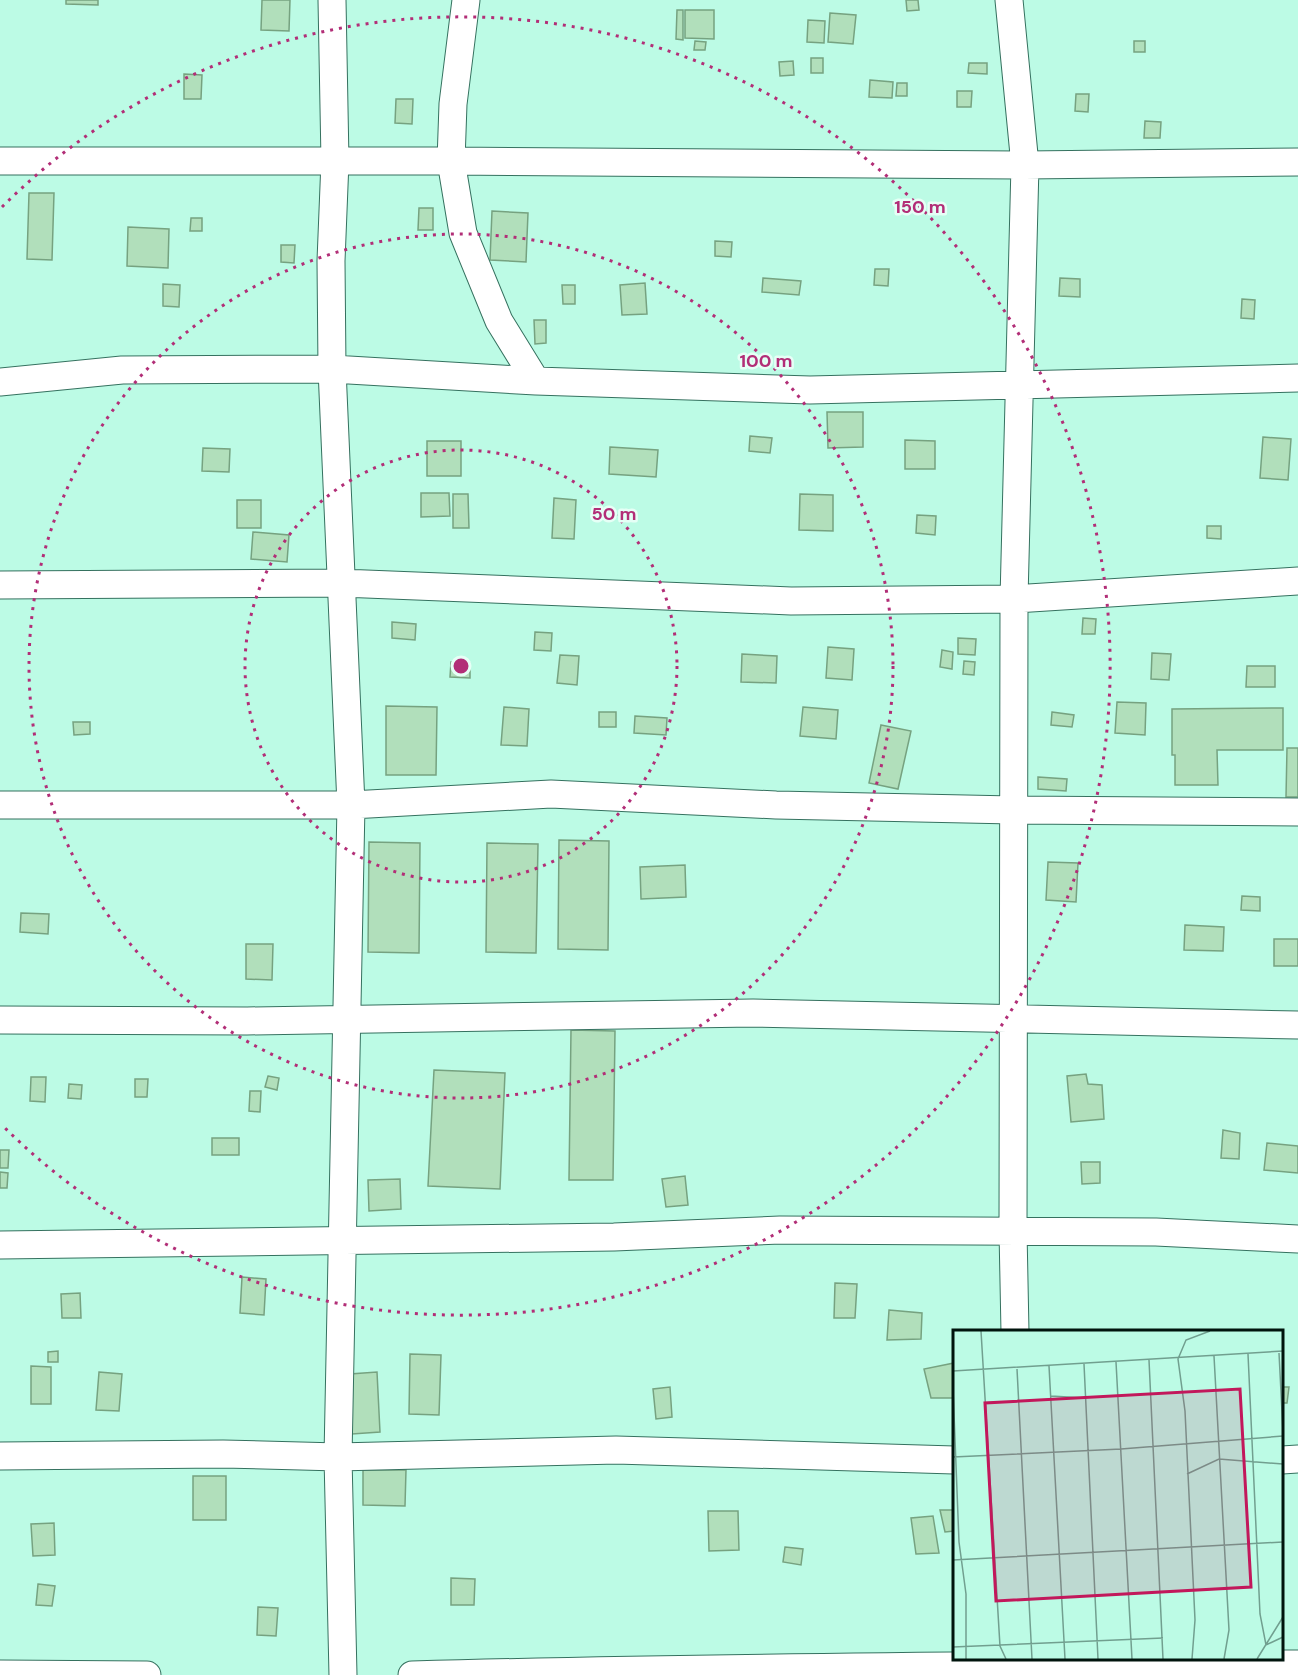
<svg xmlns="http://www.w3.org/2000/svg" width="1298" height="1675" font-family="'DM Sans',sans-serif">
  <rect width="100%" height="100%" fill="#bcfbe5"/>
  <!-- building -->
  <path fill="#b1dfbb" stroke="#76a280" stroke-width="1.5" d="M 66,0 L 98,0 L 98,5 L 66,4 Z
    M 262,0 L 290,0 L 289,31 L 261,30 Z
    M 906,0 L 918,0 L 919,10 L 907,11 Z
    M 677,10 L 683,10 L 683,40 L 676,39 Z
    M 685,10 L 714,10 L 714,39 L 685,38 Z
    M 830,13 L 856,15 L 853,44 L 828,42 Z
    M 808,20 L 825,21 L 824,43 L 807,42 Z
    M 695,41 L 706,42 L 705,50 L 694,50 Z
    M 1134,41 L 1145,41 L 1145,52 L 1134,52 Z
    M 811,58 L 823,58 L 823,73 L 811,73 Z
    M 793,61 L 794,75 L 780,76 L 779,62 Z
    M 969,63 L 987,63 L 987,74 L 968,73 Z
    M 184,74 L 202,75 L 201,99 L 184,99 Z
    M 870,80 L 893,82 L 892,98 L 869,97 Z
    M 897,83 L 907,83 L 907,96 L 896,96 Z
    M 957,91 L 972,91 L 971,107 L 957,107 Z
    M 1076,94 L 1089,94 L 1088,112 L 1075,111 Z
    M 396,99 L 413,99 L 412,124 L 395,123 Z
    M 1145,121 L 1161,122 L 1160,138 L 1144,138 Z
    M 29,193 L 54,193 L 52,260 L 27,259 Z
    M 419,208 L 433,208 L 433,230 L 418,230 Z
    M 492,211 L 528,213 L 526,262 L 490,260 Z
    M 191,218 L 202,218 L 202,231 L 190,231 Z
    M 128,227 L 169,229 L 168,268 L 127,266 Z
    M 715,241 L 732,242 L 731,257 L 715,256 Z
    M 281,245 L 295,245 L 294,263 L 281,262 Z
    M 875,269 L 889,269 L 888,286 L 874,285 Z
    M 763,278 L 801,281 L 799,295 L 762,292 Z
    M 1060,278 L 1080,279 L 1080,297 L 1059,296 Z
    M 645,283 L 647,314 L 622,315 L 620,285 Z
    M 163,284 L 180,285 L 179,307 L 163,306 Z
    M 562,285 L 575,285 L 575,304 L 563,304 Z
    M 1242,299 L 1255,300 L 1254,319 L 1241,318 Z
    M 534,320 L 546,320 L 546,343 L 535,344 Z
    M 827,412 L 863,412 L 863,447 L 828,448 Z
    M 750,436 L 772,438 L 770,453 L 749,451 Z
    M 1263,437 L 1291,439 L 1288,480 L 1260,478 Z
    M 905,440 L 935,441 L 935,469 L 905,469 Z
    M 427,441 L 461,441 L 461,476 L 427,476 Z
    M 610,447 L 658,450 L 656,477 L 609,474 Z
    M 203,448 L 230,449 L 229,472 L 202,471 Z
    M 421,493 L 449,493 L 450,516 L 421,517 Z
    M 453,494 L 468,494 L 469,528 L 453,528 Z
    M 800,494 L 833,495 L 833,531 L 799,530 Z
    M 554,498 L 576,500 L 574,539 L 552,538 Z
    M 237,500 L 261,500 L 261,528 L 237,528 Z
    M 917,515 L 936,516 L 935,535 L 916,533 Z
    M 1207,526 L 1221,526 L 1221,539 L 1207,538 Z
    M 253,532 L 289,535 L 287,562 L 251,559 Z
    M 1083,618 L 1096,619 L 1095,634 L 1082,634 Z
    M 392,622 L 416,624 L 415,640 L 392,638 Z
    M 535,632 L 552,633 L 551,651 L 534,650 Z
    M 958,638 L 976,639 L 975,655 L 958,654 Z
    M 828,647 L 854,649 L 852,680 L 826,678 Z
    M 942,650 L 953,652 L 952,669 L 940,667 Z
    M 1152,653 L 1171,654 L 1169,680 L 1151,679 Z
    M 742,654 L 777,656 L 776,683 L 741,682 Z
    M 560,655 L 579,656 L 577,685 L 557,683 Z
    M 964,661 L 975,662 L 974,675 L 963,674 Z
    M 451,662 L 470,663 L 470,678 L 450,677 Z
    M 1247,666 L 1275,666 L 1275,687 L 1246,687 Z
    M 1117,702 L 1146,703 L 1145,735 L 1115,733 Z
    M 386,706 L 437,707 L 436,775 L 386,775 Z
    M 504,707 L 529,709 L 527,746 L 501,745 Z
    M 803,707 L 838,710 L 836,739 L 800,736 Z
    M 1283,708 L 1283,750 L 1217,750 L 1218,785 L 1175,785 L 1175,755 L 1172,755 L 1172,709 Z
    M 599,712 L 616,712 L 616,727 L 599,727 Z
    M 1052,712 L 1074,715 L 1072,727 L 1051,725 Z
    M 635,716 L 667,718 L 666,735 L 634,733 Z
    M 73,722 L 90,722 L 90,734 L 74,735 Z
    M 881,725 L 911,731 L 898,789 L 869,783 Z
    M 1287,748 L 1298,748 L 1298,797 L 1286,797 Z
    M 1038,777 L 1067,779 L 1066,791 L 1038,789 Z
    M 559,840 L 609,841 L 608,950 L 558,949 Z
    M 369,842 L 420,843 L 419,953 L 368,952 Z
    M 487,843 L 538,844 L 536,953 L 486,952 Z
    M 1048,862 L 1078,863 L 1076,902 L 1046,900 Z
    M 685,865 L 686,897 L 641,899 L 640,867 Z
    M 1242,896 L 1260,897 L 1260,911 L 1241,910 Z
    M 21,913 L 49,914 L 48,934 L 20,932 Z
    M 1185,925 L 1224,927 L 1223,951 L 1184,950 Z
    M 1274,939 L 1298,939 L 1298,966 L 1274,966 Z
    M 246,944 L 273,944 L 272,980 L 246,979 Z
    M 571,1030 L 615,1031 L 613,1180 L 569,1180 Z
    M 434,1070 L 505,1073 L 500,1189 L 428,1186 Z
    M 1086,1074 L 1088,1084 L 1102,1085 L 1104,1119 L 1071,1122 L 1067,1076 Z
    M 268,1076 L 279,1078 L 277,1090 L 265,1087 Z
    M 31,1077 L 46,1077 L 45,1102 L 30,1101 Z
    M 135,1079 L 148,1079 L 147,1097 L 135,1097 Z
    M 69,1084 L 82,1085 L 81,1099 L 68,1098 Z
    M 250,1091 L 261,1091 L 260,1112 L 249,1111 Z
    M 1223,1130 L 1240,1133 L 1239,1159 L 1221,1158 Z
    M 212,1138 L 239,1138 L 239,1155 L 212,1155 Z
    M 1267,1143 L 1298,1146 L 1298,1173 L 1264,1170 Z
    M 0,1150 L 9,1150 L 8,1168 L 0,1168 Z
    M 1081,1162 L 1100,1162 L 1100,1183 L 1082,1184 Z
    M 0,1172 L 8,1173 L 7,1188 L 0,1188 Z
    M 685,1176 L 688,1205 L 666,1207 L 662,1179 Z
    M 400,1179 L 401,1209 L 369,1211 L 368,1180 Z
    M 242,1277 L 266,1279 L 264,1315 L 240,1313 Z
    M 835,1283 L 857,1284 L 855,1318 L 834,1318 Z
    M 80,1293 L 81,1318 L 62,1318 L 61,1294 Z
    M 889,1310 L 922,1313 L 921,1339 L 887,1340 Z
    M 58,1351 L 58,1362 L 48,1362 L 48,1352 Z
    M 410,1354 L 441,1355 L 439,1415 L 409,1414 Z
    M 954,1363 L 954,1398 L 931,1398 L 924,1369 Z
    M 31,1366 L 51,1367 L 51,1404 L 31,1404 Z
    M 99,1372 L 122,1374 L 119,1411 L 96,1410 Z
    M 377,1372 L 380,1432 L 352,1434 L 350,1374 Z
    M 670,1387 L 672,1417 L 656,1419 L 653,1389 Z
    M 1282,1387 L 1289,1387 L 1287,1403 L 1282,1403 Z
    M 363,1470 L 406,1470 L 405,1506 L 363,1505 Z
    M 193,1476 L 226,1476 L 226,1520 L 193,1520 Z
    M 940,1510 L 954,1510 L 954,1531 L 945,1532 Z
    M 708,1511 L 738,1511 L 739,1550 L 709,1551 Z
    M 933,1516 L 939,1553 L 916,1554 L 911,1518 Z
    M 54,1523 L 55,1555 L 33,1556 L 31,1524 Z
    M 785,1547 L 803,1549 L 801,1565 L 783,1562 Z
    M 451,1578 L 475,1579 L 474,1605 L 451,1605 Z
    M 38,1584 L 55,1586 L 52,1606 L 36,1605 Z
    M 258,1607 L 278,1608 L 276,1636 L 257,1635 Z"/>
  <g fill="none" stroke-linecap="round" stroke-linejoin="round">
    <defs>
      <path id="minor" d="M 332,0 L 335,161 L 331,261 L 332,369 L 351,805 L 338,1457 L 343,1675
        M 466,0 L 453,104 L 451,161 L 463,233 L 499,321 L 536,381
        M 1009,0 L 1025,165 L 1014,599 L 1013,1231 L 1015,1332
        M 0,161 L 451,161 L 1025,165 L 1298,162
        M 0,382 L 122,370 L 332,369 L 536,381 L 810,390 L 1298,378
        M 0,585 L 341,583 L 791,601 L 1014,599 L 1298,581
        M 0,805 L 351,805 L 551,794 L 776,805 L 1013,810 L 1298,812
        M 0,1020 L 247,1021 L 753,1013 L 1298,1025
        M 0,1245 L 614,1237 L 780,1230 L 1156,1232 L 1298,1239
        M 0,1456 L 223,1454 L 338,1457 L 616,1450 L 954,1460
        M 1282,1460 L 1298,1459
        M 0,1674 L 147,1675
        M 412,1675 C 707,1667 1003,1665 1298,1664"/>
    </defs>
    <!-- minor casing -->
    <use href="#minor" stroke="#35715f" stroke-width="29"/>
    <!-- minor -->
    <use href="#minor" stroke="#fff" stroke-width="27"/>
  </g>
  <!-- distance rings -->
  <g fill="none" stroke="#b22e77" stroke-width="3" stroke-dasharray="3 6">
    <circle cx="461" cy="666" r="216"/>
    <circle cx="461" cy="666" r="432"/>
    <path d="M2 207A649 649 0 1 1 2 1125"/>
  </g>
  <!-- overview -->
  <g transform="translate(953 1330)">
    <rect width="330" height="330" fill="#bcfbe5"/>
    <path fill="none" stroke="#719f8f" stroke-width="1.5" d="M 28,1 L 47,316 L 53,329M 326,23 L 330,102M 295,24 L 307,284 L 313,315 L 330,307M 261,26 L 276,300 L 271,329M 196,30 L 210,329M 163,32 L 179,329M 131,34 L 145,329M 96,36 L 112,329M 64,39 L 79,329M 0,41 L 330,21M 0,58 L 6,212 L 13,264 L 13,329M 98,66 L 132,68M 0,127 L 168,119 L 330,106M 234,144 L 266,129 L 330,134M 0,230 L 330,212M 0,317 L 210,308M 239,329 L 242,290 L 232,81 L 225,29 L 233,10 L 257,1M 304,329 L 330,287"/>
    <path fill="#c2185b" fill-opacity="0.15" stroke="#c2185b" stroke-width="3" d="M 287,59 L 298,257 L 43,271 L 32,73 Z"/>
    <rect width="330" height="330" fill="none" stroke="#00140d" stroke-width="3"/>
  </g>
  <circle cx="461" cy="666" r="9" fill="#b22e77" stroke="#e6fff6" stroke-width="3"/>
  <g font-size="18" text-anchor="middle" font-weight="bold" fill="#b22e77" stroke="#e6fff6" stroke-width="5" stroke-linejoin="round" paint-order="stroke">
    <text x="920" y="213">150 m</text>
    <text x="766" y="367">100 m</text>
    <text x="614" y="520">50 m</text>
  </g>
</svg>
